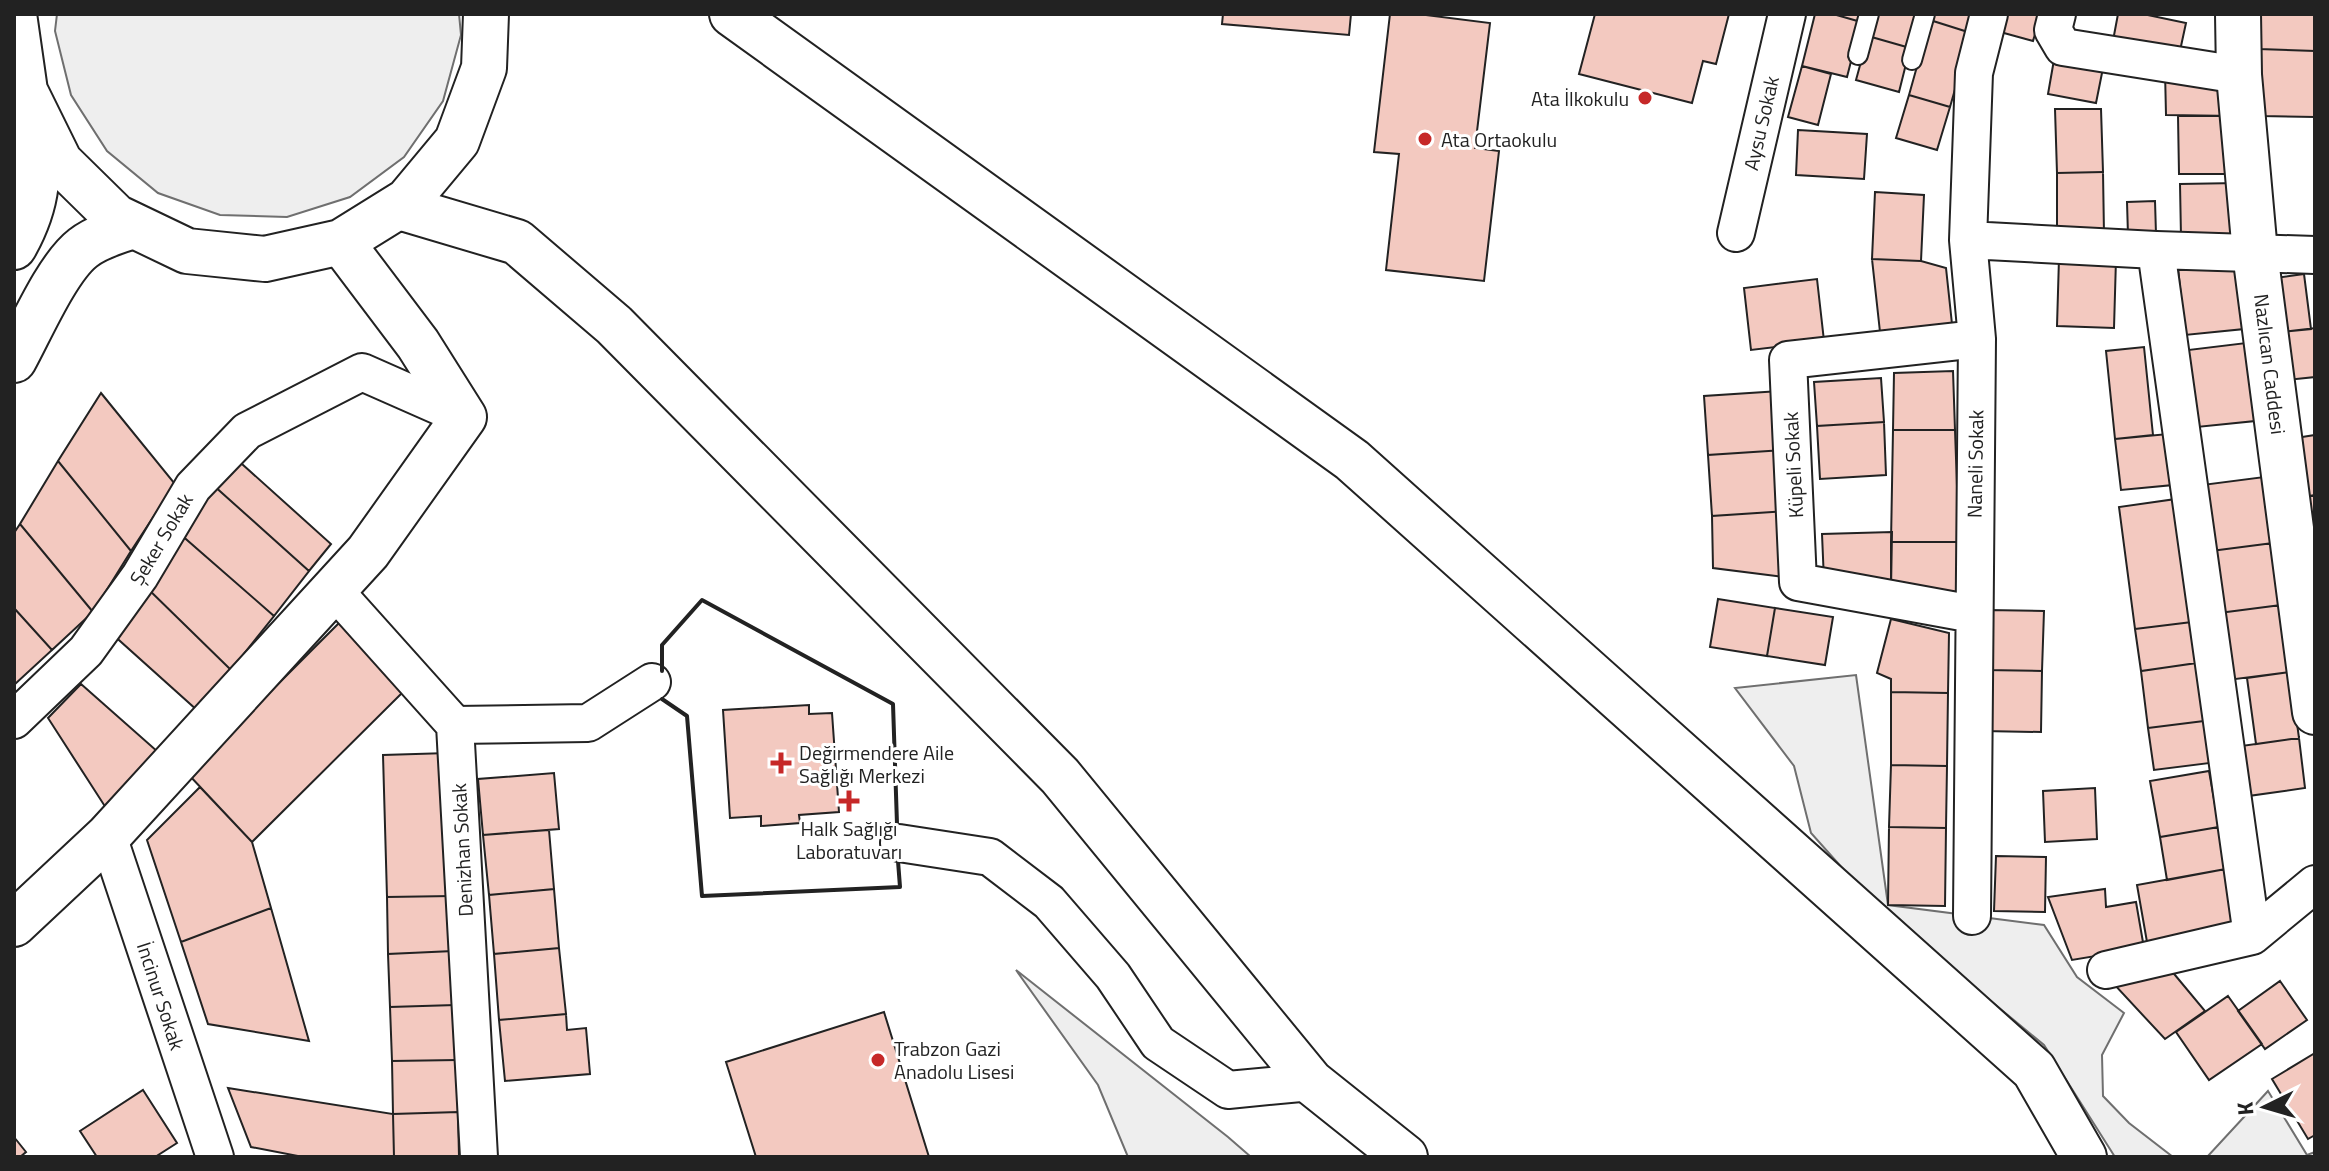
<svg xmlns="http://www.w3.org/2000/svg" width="2329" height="1171" font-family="'Titillium Web',sans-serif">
  <rect width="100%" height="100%" fill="#fff"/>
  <!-- green -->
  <path fill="#eee" stroke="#6f6f6f" stroke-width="2" d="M 57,14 L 459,14 L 461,35 L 443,101 L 404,157 L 350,197 L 287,217 L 220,215 L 158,193 L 107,151 L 71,95 L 55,31 Z
    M 1856,675 L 1888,905 L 2044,925 L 2077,977 L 2124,1013 L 2102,1055 L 2103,1096 L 2129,1123 L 2173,1157 L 2115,1157 L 2044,1045 L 1877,907 L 1811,833 L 1794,766 L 1735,688 Z
    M 1016,970 L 1228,1137 L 1251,1157 L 1128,1157 L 1098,1085 Z
    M 2268,1091 L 2307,1155 L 2315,1152 L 2315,1157 L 2207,1157 Z"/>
  <!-- building -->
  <path fill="#f3c9c0" stroke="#222" stroke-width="2" d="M 1223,14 L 1351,14 L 1349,35 L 1222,24 Z
    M 1390,14 L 1418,14 L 1490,23 L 1475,148 L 1499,151 L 1484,281 L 1386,270 L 1399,154 L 1374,152 Z
    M 1595,14 L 1729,14 L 1716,64 L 1703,61 L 1692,103 L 1579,74 Z
    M 1815,14 L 1833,14 L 1861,22 L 1847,77 L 1802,66 Z
    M 1833,14 L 1863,14 L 1861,22 Z
    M 1874,14 L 1919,14 L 1910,48 L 1868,36 Z
    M 1932,14 L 1977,14 L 1971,33 L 1930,20 Z
    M 1997,14 L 2041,14 L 2033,41 L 1993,30 Z
    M 2118,14 L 2143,14 L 2186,23 L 2178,60 L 2112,46 Z
    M 2258,14 L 2315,14 L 2315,51 L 2259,49 Z
    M 1930,20 L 1971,33 L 1950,107 L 1909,95 Z
    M 1868,36 L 1910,48 L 1899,92 L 1856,80 Z
    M 2259,49 L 2315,51 L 2315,117 L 2261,116 Z
    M 2055,54 L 2104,63 L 2096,103 L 2048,94 Z
    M 1802,66 L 1831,74 L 1818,125 L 1788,117 Z
    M 2165,71 L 2233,81 L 2235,116 L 2166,115 Z
    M 1909,95 L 1950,107 L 1937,150 L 1896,138 Z
    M 2055,109 L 2101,109 L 2103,172 L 2057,173 Z
    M 2178,116 L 2235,116 L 2236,174 L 2179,174 Z
    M 1798,130 L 1867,134 L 1864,179 L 1796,175 Z
    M 2103,172 L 2104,234 L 2057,235 L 2057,173 Z
    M 2238,183 L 2240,235 L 2181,237 L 2180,184 Z
    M 1875,192 L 1924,195 L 1921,261 L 1872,259 Z
    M 2155,201 L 2156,234 L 2128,235 L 2127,202 Z
    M 2059,258 L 2116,259 L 2114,328 L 2057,326 Z
    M 1872,259 L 1921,261 L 1946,268 L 1952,324 L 1880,332 Z
    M 2237,263 L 2244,329 L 2185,335 L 2178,268 Z
    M 2304,274 L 2311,329 L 2281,332 L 2275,278 Z
    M 1817,279 L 1824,341 L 1751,350 L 1744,288 Z
    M 2315,328 L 2315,377 L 2287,380 L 2281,332 Z
    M 2246,343 L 2255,421 L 2197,427 L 2188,350 Z
    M 2144,347 L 2153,435 L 2115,439 L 2106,351 Z
    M 1953,371 L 1955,430 L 1893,430 L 1894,373 Z
    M 1881,378 L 1884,422 L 1817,426 L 1814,382 Z
    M 1780,391 L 1784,450 L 1708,455 L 1704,396 Z
    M 101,393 L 175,484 L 131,551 L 58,461 Z
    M 1884,422 L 1886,475 L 1820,479 L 1817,426 Z
    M 1893,430 L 1955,430 L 1959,542 L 1891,542 Z
    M 2168,434 L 2173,485 L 2121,490 L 2115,439 Z
    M 2315,435 L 2315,495 L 2298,498 L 2289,439 Z
    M 1784,450 L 1788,511 L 1712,516 L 1708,455 Z
    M 232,455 L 331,544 L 309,571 L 212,484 Z
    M 58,461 L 131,551 L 93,612 L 20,524 Z
    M 2264,477 L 2273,543 L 2211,551 L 2202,485 Z
    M 212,484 L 309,571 L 274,616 L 179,533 Z
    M 2315,495 L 2315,528 L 2302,530 L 2298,498 Z
    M 2176,499 L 2192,622 L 2135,629 L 2119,507 Z
    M 1788,511 L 1792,578 L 1713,568 L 1712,516 Z
    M 20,524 L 93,612 L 52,650 L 14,608 L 14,533 Z
    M 1892,532 L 1891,589 L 1824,581 L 1822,534 Z
    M 179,533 L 274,616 L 231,670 L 143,584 Z
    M 1891,542 L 1959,542 L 1961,597 L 1891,589 Z
    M 2273,543 L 2281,605 L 2219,613 L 2211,551 Z
    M 143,584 L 231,670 L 198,711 L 110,632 Z
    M 1718,599 L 1775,608 L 1767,656 L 1710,647 Z
    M 2281,605 L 2290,672 L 2228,680 L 2219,613 Z
    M 14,608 L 52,650 L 14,685 Z
    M 1775,608 L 1833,617 L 1825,665 L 1767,656 Z
    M 1987,610 L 2044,611 L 2042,671 L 1985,670 Z
    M 1891,619 L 1949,633 L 1948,693 L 1891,692 L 1891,679 L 1877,673 Z
    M 341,621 L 407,688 L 252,842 L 188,774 Z
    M 2192,622 L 2197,663 L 2141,671 L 2135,629 Z
    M 2197,663 L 2204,721 L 2148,728 L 2141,671 Z
    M 1985,670 L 2042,671 L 2041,732 L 1983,731 Z
    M 2290,672 L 2299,738 L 2256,744 L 2247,678 Z
    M 81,684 L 158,752 L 106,808 L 48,718 Z
    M 1891,692 L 1948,693 L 1947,766 L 1891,765 Z
    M 809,705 L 809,714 L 832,713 L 839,812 L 799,815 L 800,823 L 761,826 L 761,816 L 730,818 L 723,710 Z
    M 2204,721 L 2210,763 L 2154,770 L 2148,728 Z
    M 2299,738 L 2305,788 L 2241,797 L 2234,747 Z
    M 448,753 L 452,896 L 387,897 L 383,755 Z
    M 1891,765 L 1947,766 L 1946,828 L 1889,827 Z
    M 2209,771 L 2219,827 L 2160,837 L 2150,781 Z
    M 554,773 L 559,829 L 483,835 L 478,779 Z
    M 200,787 L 252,842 L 271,908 L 181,942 L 147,840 Z
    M 2095,788 L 2097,839 L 2045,842 L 2043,791 Z
    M 1889,827 L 1946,828 L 1945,906 L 1888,905 Z
    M 2219,827 L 2226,869 L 2167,880 L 2160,837 Z
    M 549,830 L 554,889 L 489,895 L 483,835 Z
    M 1996,856 L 2046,857 L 2045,912 L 1994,911 Z
    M 2226,869 L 2236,927 L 2147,942 L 2137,885 Z
    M 554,889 L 559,948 L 494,954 L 489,895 Z
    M 2105,889 L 2106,907 L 2136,902 L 2144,948 L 2072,960 L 2048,897 Z
    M 452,896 L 453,951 L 388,954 L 387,897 Z
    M 271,908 L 309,1041 L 208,1024 L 181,942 Z
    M 559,948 L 566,1014 L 499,1020 L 494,954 Z
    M 453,951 L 455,1005 L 390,1007 L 388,954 Z
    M 2165,963 L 2205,1011 L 2165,1039 L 2112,982 Z
    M 2280,981 L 2307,1020 L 2265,1049 L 2238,1011 Z
    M 2228,996 L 2262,1044 L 2209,1080 L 2176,1032 Z
    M 455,1005 L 457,1060 L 392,1061 L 390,1007 Z
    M 884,1012 L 929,1157 L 756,1157 L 726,1062 Z
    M 566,1014 L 567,1030 L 586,1028 L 590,1074 L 505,1081 L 499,1020 Z
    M 2315,1053 L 2315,1135 L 2308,1139 L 2272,1079 Z
    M 457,1060 L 458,1112 L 393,1114 L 392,1061 Z
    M 228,1088 L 393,1114 L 394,1157 L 303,1157 L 251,1147 Z
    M 143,1090 L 177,1143 L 155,1157 L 97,1157 L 80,1131 Z
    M 458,1112 L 459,1157 L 394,1157 L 393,1114 Z
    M 14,1137 L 26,1152 L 20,1157 L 14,1157 Z"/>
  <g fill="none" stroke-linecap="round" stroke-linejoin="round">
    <defs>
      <path id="lane" d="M 1858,55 L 1869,14
        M 1912,60 L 1925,14"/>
      <path id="street" d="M 2057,14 L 2053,30 L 2063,47 L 2239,75
        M 1736,233 L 1787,14
        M 1968,240 L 2156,250 L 2315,255
        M 2156,250 L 2252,936
        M 334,590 L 455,725 L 479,1157
        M 1973,614 L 1798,582 L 1788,360 L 1977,339
        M 14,720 L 86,651 L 140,576 L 193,487 L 247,431 L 362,372 L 464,417
        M 455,725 L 588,723 L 652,682
        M 108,836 L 215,1157
        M 899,843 L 990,857 L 1049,902 L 1113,976 L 1158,1043 L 1228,1090 L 1311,1082
        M 1972,916 L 1977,339 L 1968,240 L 1974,73 L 1989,14
        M 2106,970 L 2252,936 L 2315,884"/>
      <path id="secondary" d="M 2238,14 L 2239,75 L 2255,253 L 2315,712
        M 14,924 L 108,836 L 368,552 L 464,417 L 418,344 L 341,242"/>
      <path id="primary" d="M 14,14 L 25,91 L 60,162 L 116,217 L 187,251 L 265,259 L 341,242 L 407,201 L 457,141 L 484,68 L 486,14
        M 732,14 L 1352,460 L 2034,1070 L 2084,1157
        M 399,207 L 517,242 L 614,325 L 1060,776 L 1311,1082 L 1405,1157
        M 14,247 C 39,203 41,169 31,120
        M 14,360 C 31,329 57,268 83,248 C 97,237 117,231 134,226"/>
    </defs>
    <!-- lane casing -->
    <use href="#lane" stroke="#222" stroke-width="22"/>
    <!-- street casing -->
    <use href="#street" stroke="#222" stroke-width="40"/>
    <!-- secondary casing -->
    <use href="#secondary" stroke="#222" stroke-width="48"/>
    <!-- primary casing -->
    <use href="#primary" stroke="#222" stroke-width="48"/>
    <!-- lane -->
    <use href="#lane" stroke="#fff" stroke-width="18"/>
    <!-- street -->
    <use href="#street" stroke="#fff" stroke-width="36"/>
    <!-- secondary -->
    <use href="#secondary" stroke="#fff" stroke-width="44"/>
    <!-- primary -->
    <use href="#primary" stroke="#fff" stroke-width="44"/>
    <!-- wall -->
    <path stroke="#222" stroke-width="4" d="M 662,671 L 662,645 L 702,600 L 893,704 L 897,824
      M 662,699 L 687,716 L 702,896 L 900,887 L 898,861"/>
  </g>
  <!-- markers -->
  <g fill="#c62828" stroke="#fff" stroke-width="3">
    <circle cx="1645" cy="98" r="8"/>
    <circle cx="1425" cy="139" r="8"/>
    <path d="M777 751h8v8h8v8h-8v8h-8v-8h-8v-8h8z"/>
    <path d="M845 789h8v8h8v8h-8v8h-8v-8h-8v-8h8z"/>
    <circle cx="878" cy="1060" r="8"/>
  </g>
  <g text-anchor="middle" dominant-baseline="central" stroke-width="6" stroke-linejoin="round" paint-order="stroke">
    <!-- poi labels -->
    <g font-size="20" fill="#222" stroke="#fff" text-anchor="start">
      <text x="1629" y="98" text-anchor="end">Ata İlkokulu</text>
      <text x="1441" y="139">Ata Ortaokulu</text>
      <text x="799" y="752">Değirmendere Aile<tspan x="799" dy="23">Sağlığı Merkezi</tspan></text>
      <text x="849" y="828" text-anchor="middle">Halk Sağlığı<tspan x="849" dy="23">Laboratuvarı</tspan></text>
      <text x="894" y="1048">Trabzon Gazi<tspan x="894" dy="23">Anadolu Lisesi</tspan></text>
    </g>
    <!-- street labels -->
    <g font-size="20" fill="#222" stroke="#fff">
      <text transform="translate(1761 123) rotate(-77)">Aysu Sokak</text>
      <text transform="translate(2270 364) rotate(83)">Nazlıcan Caddesi</text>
      <text transform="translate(1975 464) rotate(-89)">Naneli Sokak</text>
      <text transform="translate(1793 465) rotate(-93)">Küpeli Sokak</text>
      <text transform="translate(161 539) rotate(-59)">Şeker Sokak</text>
      <text transform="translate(462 850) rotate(-93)">Denizhan Sokak</text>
      <text transform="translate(161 996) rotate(72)">İncinur Sokak</text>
    </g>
  </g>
  <!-- border -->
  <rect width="2329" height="1171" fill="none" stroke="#222222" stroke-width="32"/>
  <!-- north arrow -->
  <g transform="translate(2265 1107) rotate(265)" stroke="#ffffff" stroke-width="6" paint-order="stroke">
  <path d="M0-6L14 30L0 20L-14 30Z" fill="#222222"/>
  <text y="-12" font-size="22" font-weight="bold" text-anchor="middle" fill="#222222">K</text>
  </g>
</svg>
